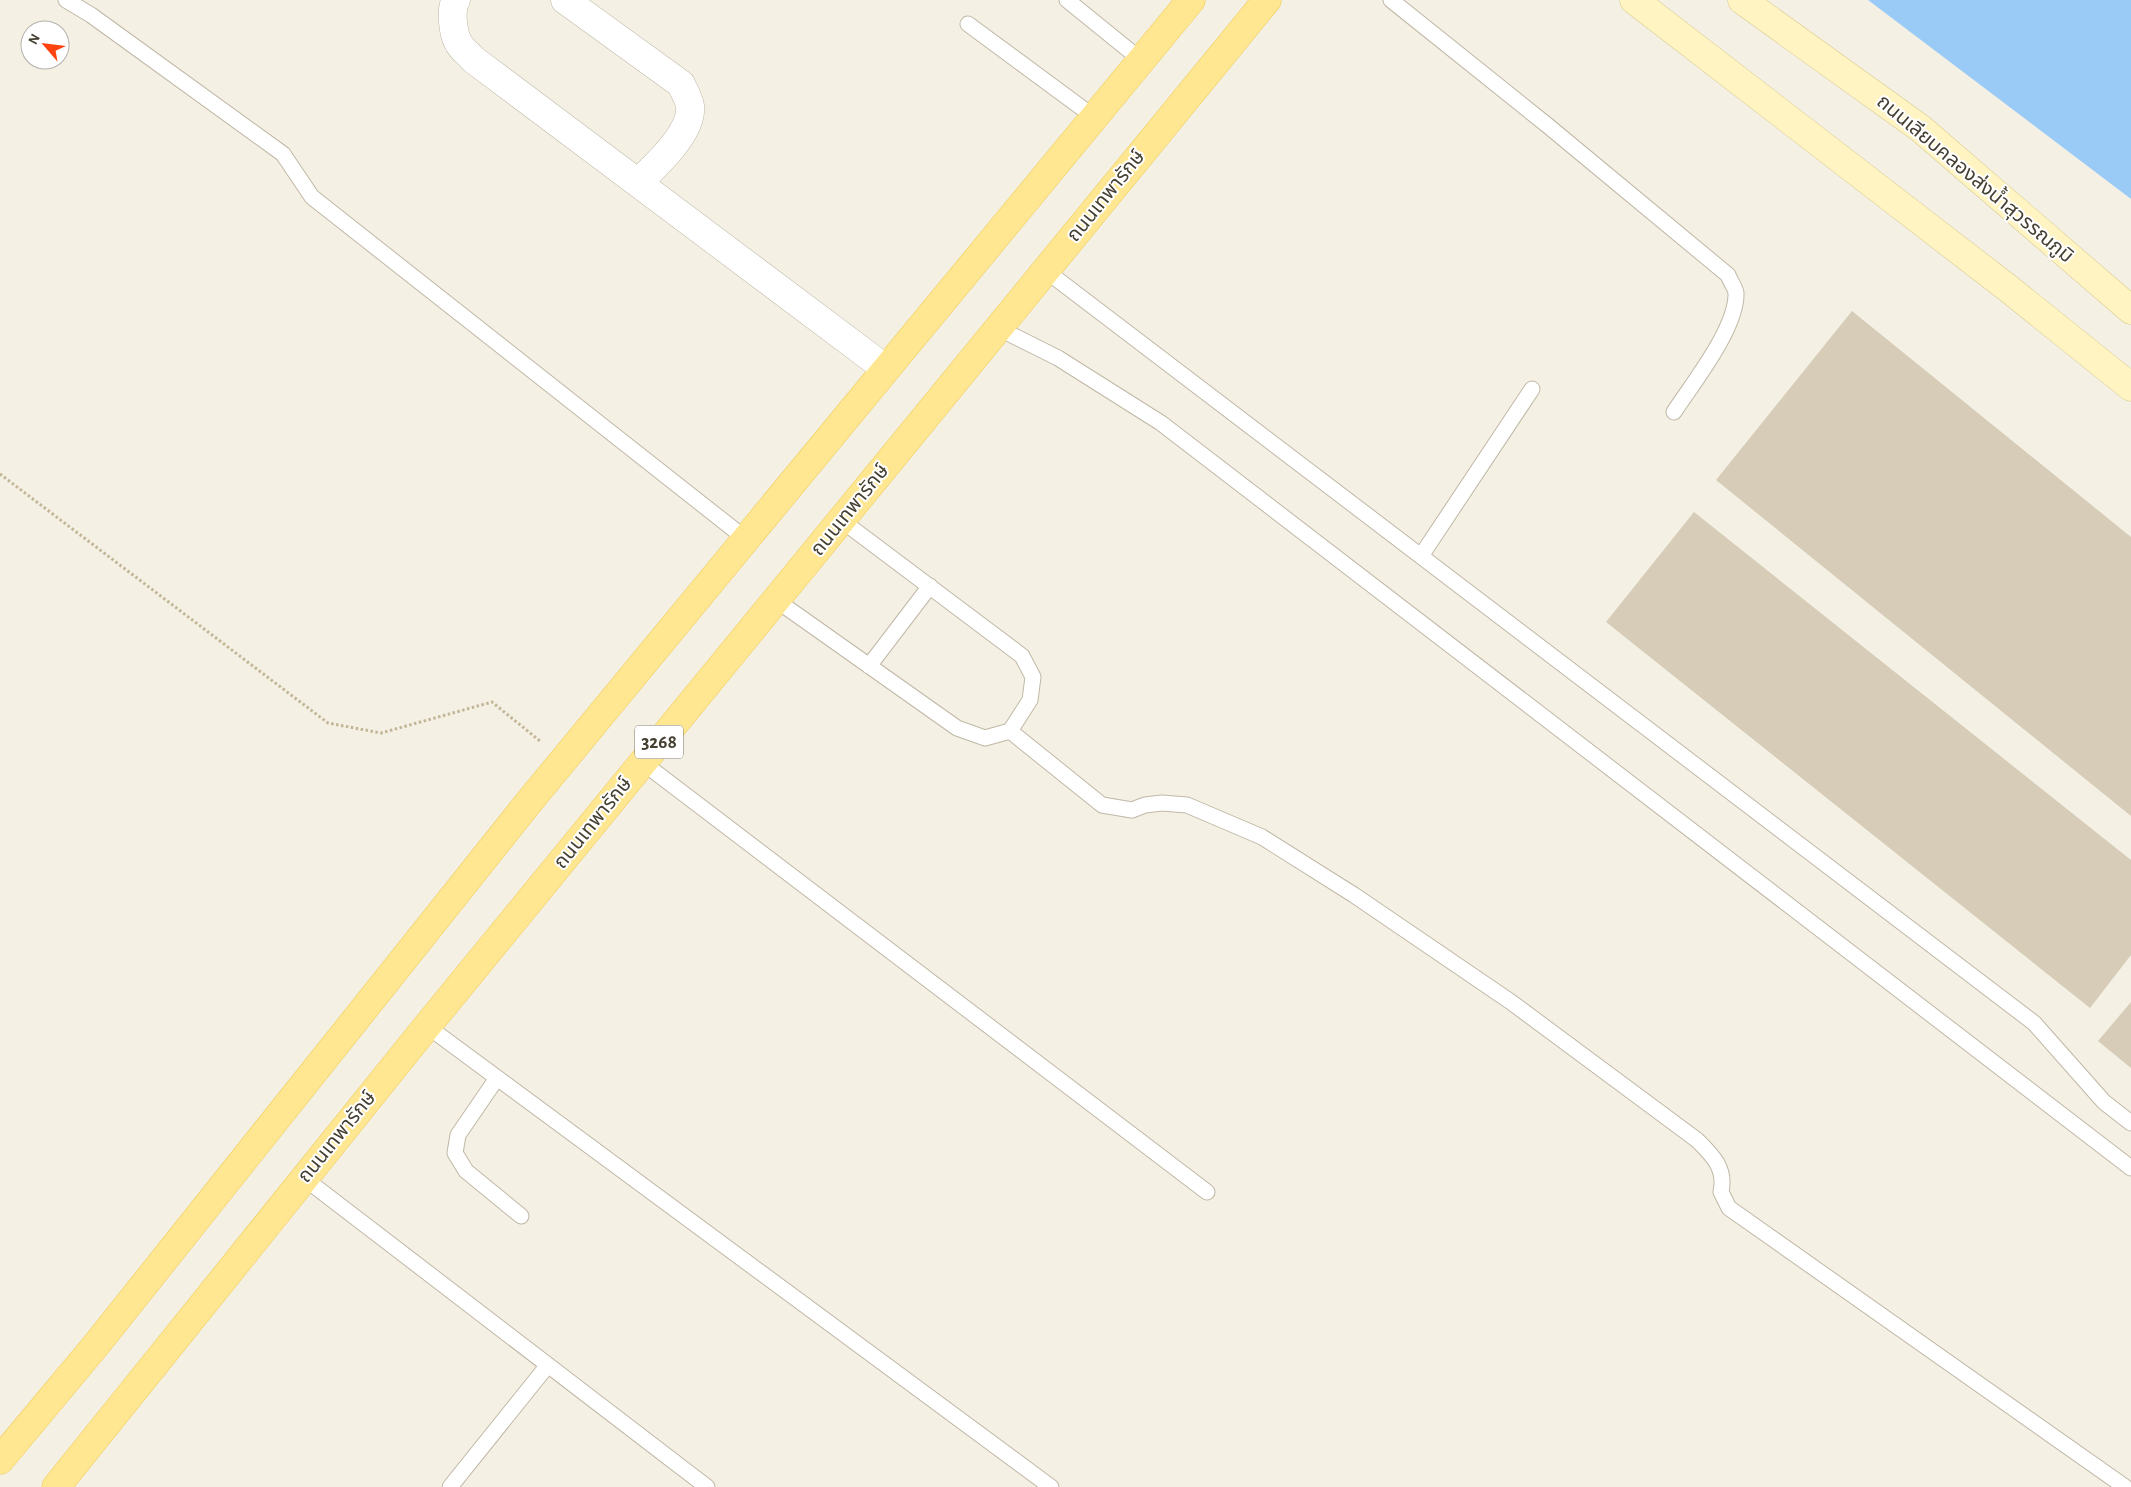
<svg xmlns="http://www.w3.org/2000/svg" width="2131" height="1487" font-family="'Alegreya Sans','Noto Sans Thai',sans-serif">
  <rect width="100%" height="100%" fill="#f4f0e4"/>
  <!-- water -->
  <path fill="#9acbf6" d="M 1868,0 L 2131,0 L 2131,199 Z"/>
  <!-- building -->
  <path fill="#d6ccb8" d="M 1852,311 L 2131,537 L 2131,816 L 1716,480 Z
    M 1694,512 L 2131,860 L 2131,955 L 2090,1008 L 1606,622 Z
    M 2131,1002 L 2131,1068 L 2098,1041 Z"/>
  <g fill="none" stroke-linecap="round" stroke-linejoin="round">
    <defs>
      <path id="lane" d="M 66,0 L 91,15 L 283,154 L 312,197 L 746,539
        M 1067,0 L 1141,60
        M 1391,0 L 1547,125 L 1728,275 C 1730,281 1735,287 1736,293 C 1737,328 1693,383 1674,412
        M 968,24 L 1094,117
        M 1045,270 L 2034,1023 L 2104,1102 L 2131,1123
        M 998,328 L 1058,358 L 1161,423 L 2131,1168
        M 841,520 L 1022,656 L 1033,677 L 1030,700 L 1010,731
        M 1421,556 L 1532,389
        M 776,600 L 957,728 L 985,738 L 1010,731 L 1102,805 L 1132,810 L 1145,805 L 1162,803 L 1187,805 L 1262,837 L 1354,895 L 1511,1002 L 1697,1140 C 1713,1156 1726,1168 1721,1192 L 1729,1208 L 2125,1487
        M 869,666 L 930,586
        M 642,762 L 1207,1192
        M 427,1026 L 1051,1487
        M 497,1078 L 458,1135 L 455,1153 L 466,1171 L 521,1216
        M 304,1178 L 707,1487
        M 450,1487 L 548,1365"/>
      <path id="street" d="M 456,0 C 450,8 453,33 458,42 C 461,49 469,54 474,60 L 886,369
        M 565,0 L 681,84 C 684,91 689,99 690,106 C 693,132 656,165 639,182"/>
      <path id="secondary" d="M 1634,0 L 2009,289 L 2131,387
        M 1742,0 L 1920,128 L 2131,310"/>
      <path id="primary" d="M 0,1460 L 96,1345 L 533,797 L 1191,0
        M 56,1487 L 427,1026 L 1267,0"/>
    </defs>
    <!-- lane casing -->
    <use href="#lane" stroke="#c0b8a6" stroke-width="17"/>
    <!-- street casing -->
    <use href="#street" stroke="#c0b8a6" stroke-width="29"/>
    <!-- secondary casing -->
    <use href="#secondary" stroke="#d7c98f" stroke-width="29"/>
    <!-- primary casing -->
    <use href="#primary" stroke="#eecb58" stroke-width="29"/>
    <!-- path -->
    <path stroke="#c3b696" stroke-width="3" stroke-dasharray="2.5 2.5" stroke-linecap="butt" d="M 0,474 L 328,723 L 381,733 L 492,702 L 540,741"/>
    <!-- lane -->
    <use href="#lane" stroke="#fff" stroke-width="15"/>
    <!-- street -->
    <use href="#street" stroke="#fff" stroke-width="28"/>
    <!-- secondary -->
    <use href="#secondary" stroke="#fff4c2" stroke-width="28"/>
    <!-- primary -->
    <use href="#primary" stroke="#ffe791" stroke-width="28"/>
  </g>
  <g text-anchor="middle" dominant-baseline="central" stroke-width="4" stroke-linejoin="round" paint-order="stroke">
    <!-- shield labels -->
    <rect fill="#fff" stroke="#7e7970" stroke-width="1" x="635" y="725.5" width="48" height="33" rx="4"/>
    <g font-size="19" font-weight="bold" fill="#464033">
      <text x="659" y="742">3268</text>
    </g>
    <!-- street labels -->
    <g font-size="20" fill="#464033" stroke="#fff">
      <text transform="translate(1975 179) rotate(40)">ถนนเลียบคลองส่งน้ำสุวรรณภูมิ</text>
      <text transform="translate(1106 196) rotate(-51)">ถนนเทพารักษ์</text>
      <text transform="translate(850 510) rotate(-51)">ถนนเทพารักษ์</text>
      <text transform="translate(593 823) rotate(-51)">ถนนเทพารักษ์</text>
      <text transform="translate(337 1137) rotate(-51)">ถนนเทพารักษ์</text>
    </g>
  </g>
  <!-- north arrow -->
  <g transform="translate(45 45) rotate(298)"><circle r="24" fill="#ffffff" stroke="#b5b3ad"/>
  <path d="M0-4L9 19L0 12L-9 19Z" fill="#ff430f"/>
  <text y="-8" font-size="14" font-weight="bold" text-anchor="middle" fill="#464033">N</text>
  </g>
</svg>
